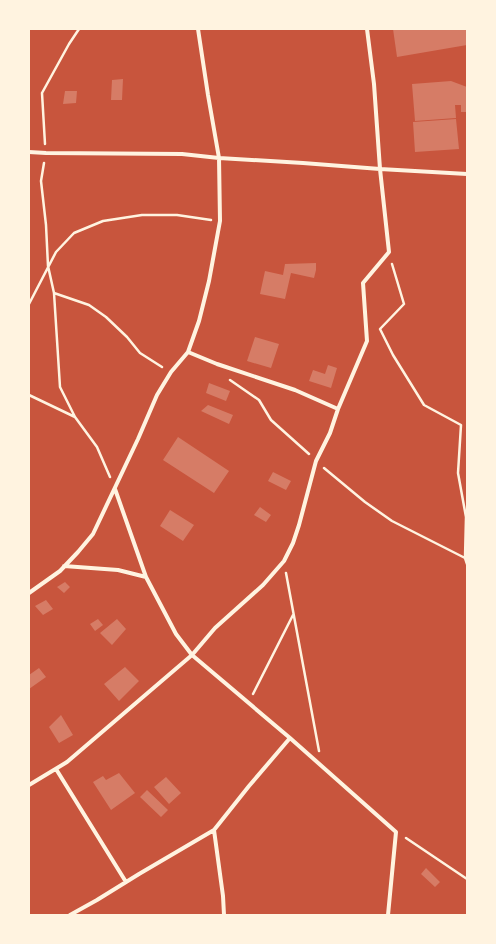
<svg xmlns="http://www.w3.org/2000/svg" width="496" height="944" font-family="'Varela Round',sans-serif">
  <rect width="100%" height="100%" fill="#c8553d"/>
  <!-- building -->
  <path fill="#d67c66" d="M 393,29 L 467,29 L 467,45 L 397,57 Z
    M 123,79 L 122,100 L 111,100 L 112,80 Z
    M 451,81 L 467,87 L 467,112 L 461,112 L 461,105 L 455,105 L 456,118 L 415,121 L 412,84 Z
    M 65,91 L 77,91 L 76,103 L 63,104 Z
    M 456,119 L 459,149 L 415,152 L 413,122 Z
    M 316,263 L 316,270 L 314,278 L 291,273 L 285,299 L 260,294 L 265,271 L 283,275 L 285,264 Z
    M 255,337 L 279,344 L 271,368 L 247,361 Z
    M 328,365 L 337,368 L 331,388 L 309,381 L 313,370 L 325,374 Z
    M 209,383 L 230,391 L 226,401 L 206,393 Z
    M 208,405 L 233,415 L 229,424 L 201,411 Z
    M 178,437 L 229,471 L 214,493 L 163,460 Z
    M 273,472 L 291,481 L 286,490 L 268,481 Z
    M 260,507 L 271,515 L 266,522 L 254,515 Z
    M 170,510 L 194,525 L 183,541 L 160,526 Z
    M 65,582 L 70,587 L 64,593 L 57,587 Z
    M 46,600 L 53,609 L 43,615 L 35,606 Z
    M 98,619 L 103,625 L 95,631 L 90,624 Z
    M 117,619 L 126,629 L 112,645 L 100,633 Z
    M 125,667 L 139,681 L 119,701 L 104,684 Z
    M 39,668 L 46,677 L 29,689 L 29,675 Z
    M 61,715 L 73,735 L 59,743 L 49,727 Z
    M 119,773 L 135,793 L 111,810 L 93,782 L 103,776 L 106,780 Z
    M 166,777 L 181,793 L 169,804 L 154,787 Z
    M 147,790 L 168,810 L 161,817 L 140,797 Z
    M 426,868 L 440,882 L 435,887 L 421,874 Z"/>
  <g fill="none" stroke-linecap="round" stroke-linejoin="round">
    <!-- path -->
    <path stroke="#fff3e0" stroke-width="2.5" d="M 45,144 L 42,93 L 69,44 L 79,29
      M 44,163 L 41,181 L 46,225 L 48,266 L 54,293 L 60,387 L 75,417 L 97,447 L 110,477
      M 392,264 L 404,304 L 380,329 L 393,355 L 424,405 L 461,425 L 458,473 L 466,517 L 465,558 L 467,564
      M 54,293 L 89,305 L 106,317 L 127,337 L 140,353 L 162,367
      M 29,304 L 56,252 L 74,233 L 103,221 L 142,215 L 177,215 L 211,220
      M 230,380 L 259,400 L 271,420 L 309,454
      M 29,395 L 75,417
      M 324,468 L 365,502 L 392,521 L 465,558
      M 286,573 L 319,751
      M 253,694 L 293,615
      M 406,838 L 467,879"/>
    <!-- minor -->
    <path stroke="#fff3e0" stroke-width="4" d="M 29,152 L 46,153 L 182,154 L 219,158 L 303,163 L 380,169 L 467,174
      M 188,352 L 217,364 L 295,390 L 338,409
      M 115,489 L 146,577 L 176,634 L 192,655 L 290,738 L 396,832 L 388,915
      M 64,566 L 118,570 L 146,577
      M 29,593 L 60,571 L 78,552 L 93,534 L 138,439 L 157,395 L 171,372 L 188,352 L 199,321 L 209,281 L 220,221 L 219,158 L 208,95 L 198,29
      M 56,769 L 126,882
      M 29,785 L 67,762 L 192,655 L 215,628 L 263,585 L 284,561 L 293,543 L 299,525 L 316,461 L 330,433 L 338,409 L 367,341 L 363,283 L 389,252 L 380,169 L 374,84 L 367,29
      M 214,830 L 223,896 L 224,915
      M 70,915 L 97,900 L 139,874 L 214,830 L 249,786 L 290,738"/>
  </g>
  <!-- border -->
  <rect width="496" height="944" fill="none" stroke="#fff3e0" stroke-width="60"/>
</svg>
